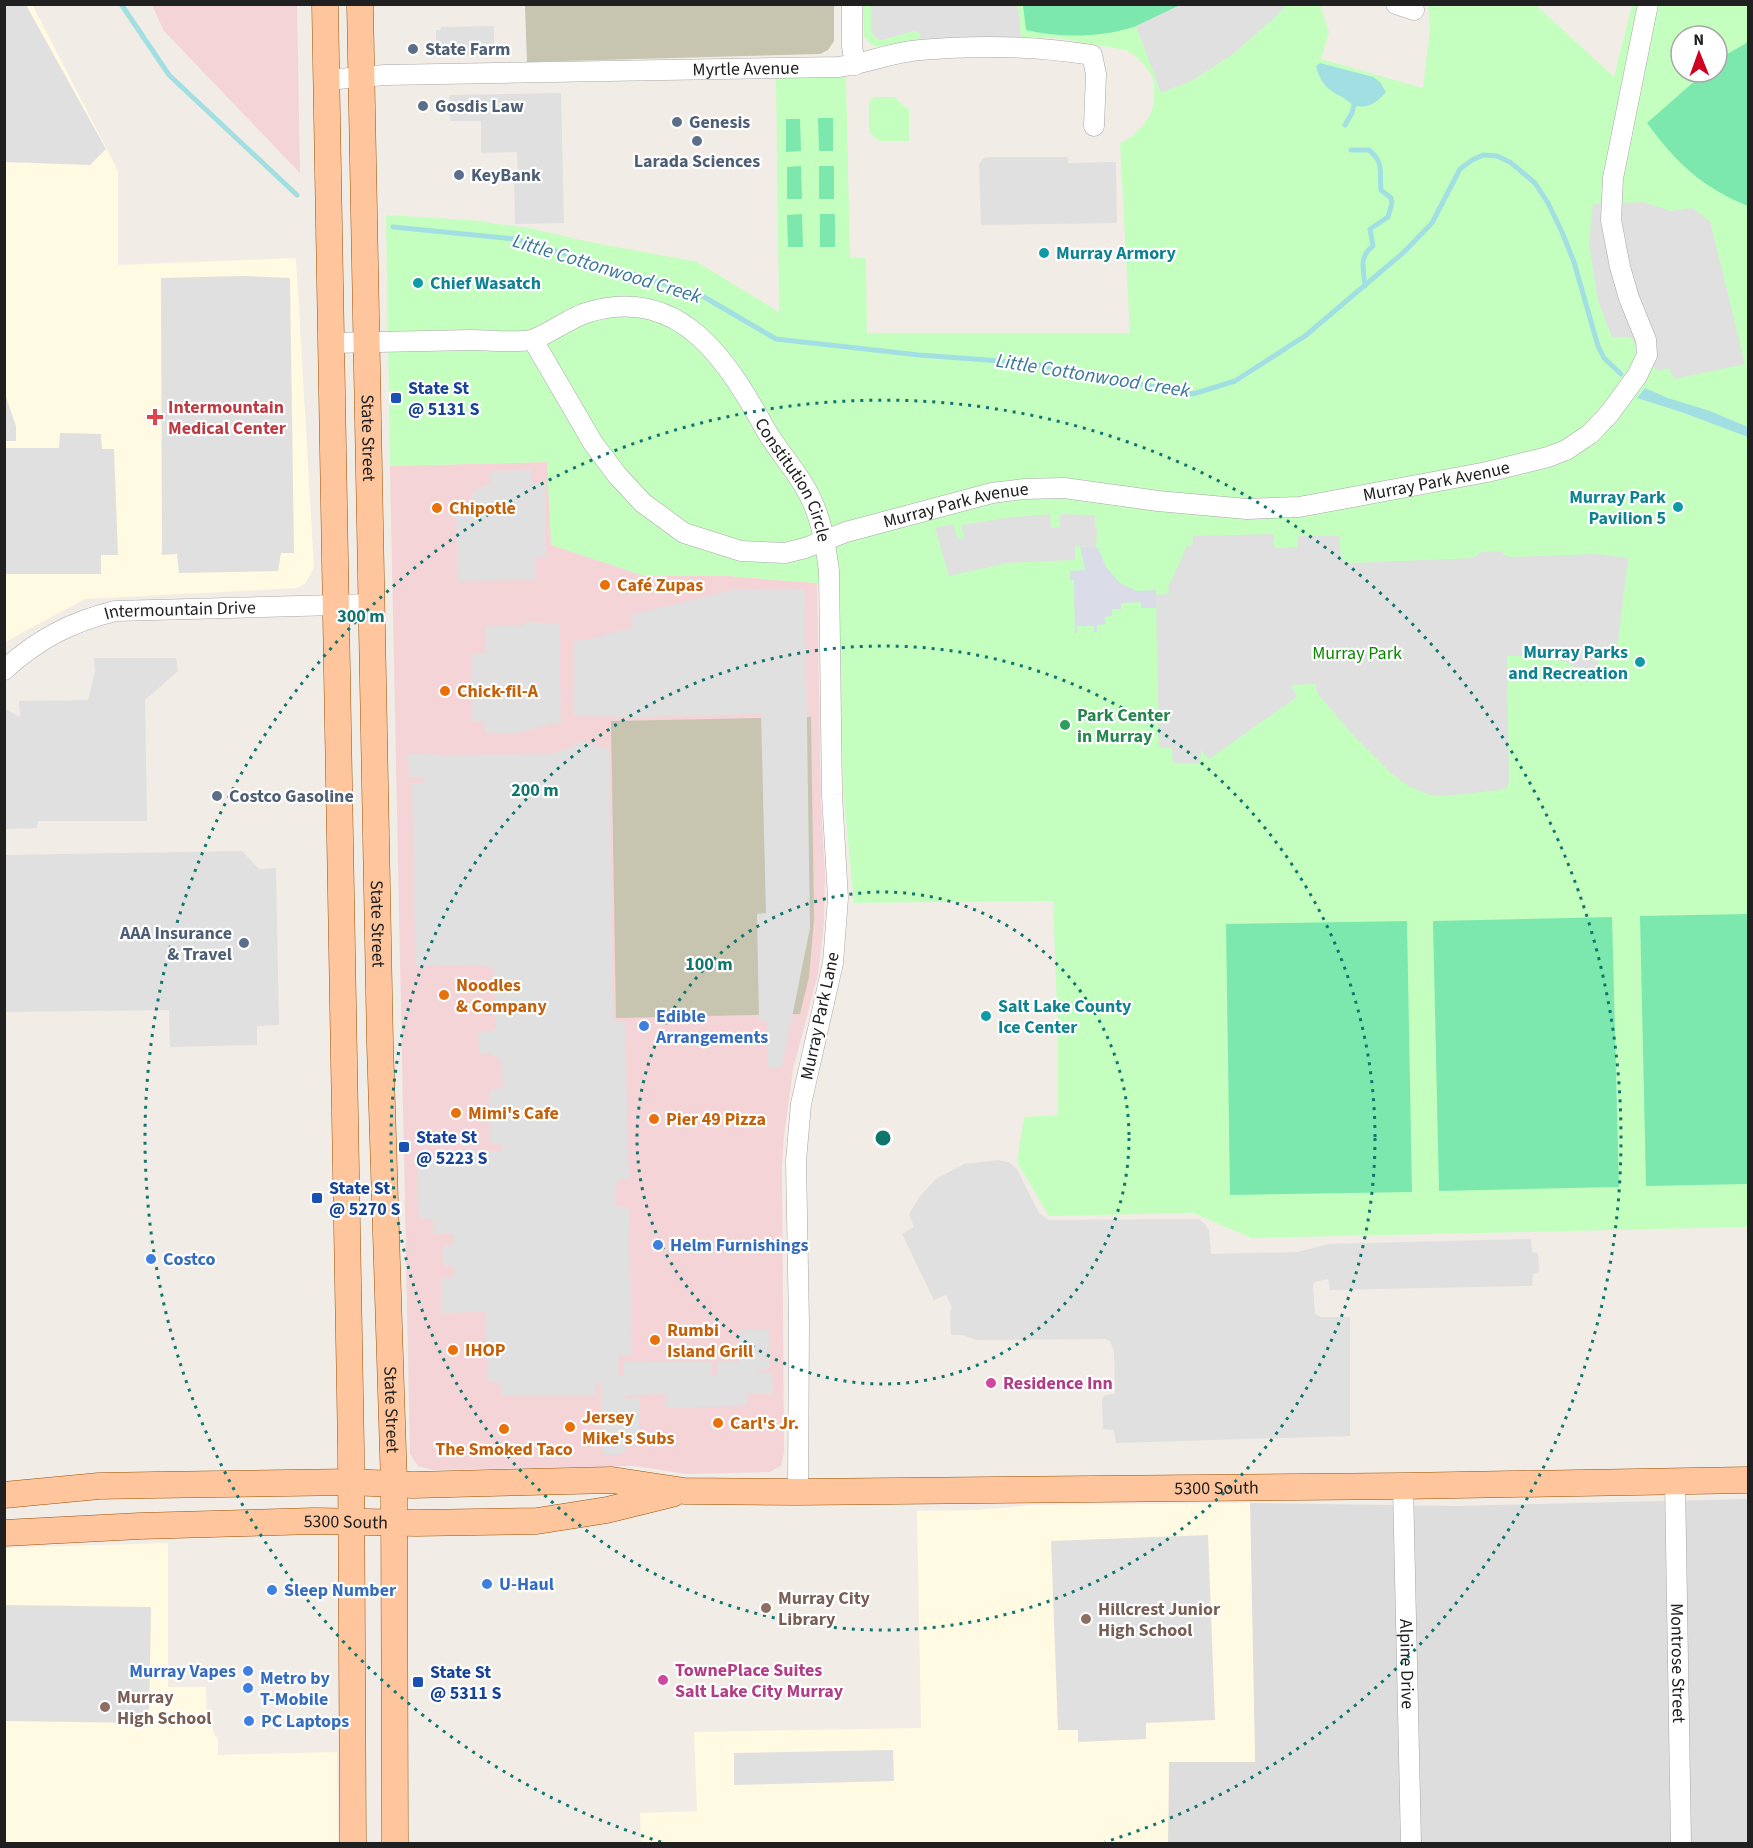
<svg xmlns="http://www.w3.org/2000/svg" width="1753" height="1848" font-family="'Source Sans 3',sans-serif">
  <rect width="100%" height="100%" fill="#f2ece6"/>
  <!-- residential -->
  <path fill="#dedddd" d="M 1748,1499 L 1748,1843 L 1168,1844 L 1169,1762 L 1255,1761 L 1250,1503 L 1456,1506 Z"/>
  <!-- commercial -->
  <path fill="#f4d4d7" d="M 152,5 L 297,5 L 300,173 L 164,31 Z
    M 548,462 L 645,576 L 729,576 L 817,583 L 821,806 L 825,873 L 824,924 L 818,975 L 793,1069 L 784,1136 L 782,1167 L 784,1453 L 781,1466 L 770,1472 L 687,1474 L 635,1466 L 432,1470 L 418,1466 L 410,1454 L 390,466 Z"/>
  <!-- education -->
  <path fill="#fffae1" d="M 32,4 L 118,171 L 118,265 L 296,258 L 314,568 L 305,584 L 297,588 L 85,599 L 5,642 L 4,5 Z
    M 1250,1503 L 1255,1762 L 1169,1762 L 1168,1843 L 641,1843 L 640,1813 L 697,1811 L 694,1732 L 921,1728 L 917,1511 L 974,1510 L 1036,1505 Z
    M 168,1543 L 168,1687 L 206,1687 L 207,1727 L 213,1727 L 214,1735 L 218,1738 L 218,1755 L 337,1752 L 338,1843 L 5,1843 L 4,1548 Z"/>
  <!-- construction -->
  <path fill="#c7c4b0" d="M 525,5 L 834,5 L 834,41 L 828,50 L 820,54 L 527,62 Z
    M 811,717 L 814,920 L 809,977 L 800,1014 L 616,1018 L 611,721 Z"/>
  <!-- park -->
  <path fill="#c4ffbf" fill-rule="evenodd" d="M 863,5 L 1320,5 L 1329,32 L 1321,59 L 1423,88 L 1430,29 L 1428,5 L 1536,5 L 1614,77 L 1632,5 L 1748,5 L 1748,1227 L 1252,1238 L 1193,1213 L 1049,1216 L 1017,1162 L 1024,1117 L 1058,1115 L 1058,1035 L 1053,901 L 854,903 L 843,788 L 839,590 L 817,583 L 729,576 L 645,576 L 551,545 L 547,462 L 390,466 L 386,215 L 470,220 L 529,228 L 580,240 L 697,262 L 779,312 L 776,78 L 846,76 L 850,258 L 866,258 L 867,333 L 1130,333 L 1120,143 L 1131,137 L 1145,123 L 1151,113 L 1154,102 L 1154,84 L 1151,74 L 1138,58 L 1126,50 L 1056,38 L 1021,37 L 921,39 L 877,47 L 869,43 L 864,36 ZM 1681,36 L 1717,36 L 1717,72 L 1681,72 Z
    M 874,97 L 895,97 L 906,108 L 909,108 L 909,141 L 879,141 L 869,132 L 869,102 Z"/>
  <!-- pitch -->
  <path fill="#7ce8ae" d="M 1023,5 L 1182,5 C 1134,35 1080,42 1026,30 Z
    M 1748,42 L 1748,206 C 1703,188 1676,163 1647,123 L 1705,72 L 1717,72 L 1717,61 L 1719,59 Z
    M 818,118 L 833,118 L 833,151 L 819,151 Z
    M 786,119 L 800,119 L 801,151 L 786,152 Z
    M 801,166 L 802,199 L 787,199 L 787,167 Z
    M 819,166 L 834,166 L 834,199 L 819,199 Z
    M 802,214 L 803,247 L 788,247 L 787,215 Z
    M 820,214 L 835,214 L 835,247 L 820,247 Z
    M 1748,914 L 1748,1184 L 1646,1186 L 1640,916 Z
    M 1612,917 L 1619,1187 L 1439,1191 L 1433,921 Z
    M 1407,921 L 1412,1192 L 1230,1195 L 1226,924 Z"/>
  <!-- parking -->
  <path fill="#e0e0e0" d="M 5,4 L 26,5 L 106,149 L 90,165 L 5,162 Z
    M 1182,4 L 1284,4 L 1284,5 L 1283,10 L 1233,54 L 1193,80 L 1161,93 L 1136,26 Z
    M 871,5 L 1018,5 L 1021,37 L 921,39 L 919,33 L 914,31 L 882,40 L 877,39 L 871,32 Z
    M 494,26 L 494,54 L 490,55 L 436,56 L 436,30 L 440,30 L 441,27 Z
    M 561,93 L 564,223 L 515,224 L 514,182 L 518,182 L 517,152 L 481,153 L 481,121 L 450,121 L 449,95 Z
    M 991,157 L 1068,157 L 1068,163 L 1116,162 L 1117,223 L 981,225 L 979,164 L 984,158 Z
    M 1643,202 L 1671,211 L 1692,208 L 1710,221 L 1745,364 L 1674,379 L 1669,368 L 1658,371 L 1635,345 L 1633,339 L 1628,337 L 1612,337 L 1598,301 L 1589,243 L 1593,204 Z
    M 243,276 L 290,278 L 294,553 L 281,553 L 278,571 L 179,573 L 177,554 L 162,555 L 161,278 Z
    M 4,339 L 6,397 L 16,426 L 16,441 L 5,441 Z
    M 60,433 L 101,434 L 102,449 L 114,449 L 118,555 L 101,555 L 101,574 L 5,574 L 5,448 L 59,448 Z
    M 531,470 L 532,483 L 545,484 L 546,558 L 535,558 L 536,580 L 458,581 L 456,515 L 469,515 L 469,504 L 474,490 L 490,484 L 490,471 Z
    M 1050,514 L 1051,528 L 1060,527 L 1060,514 L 1095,515 L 1095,527 L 1097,529 L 1096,548 L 1075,546 L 1075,560 L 1007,563 L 949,576 L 935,528 L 953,524 L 958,539 L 961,540 L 964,537 L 961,525 L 1005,518 Z
    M 1274,534 L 1274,545 L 1276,548 L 1297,547 L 1298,536 L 1339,536 L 1341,557 L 1346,562 L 1351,563 L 1474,558 L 1481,552 L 1502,551 L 1504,555 L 1510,557 L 1598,554 L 1628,558 L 1616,658 L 1599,656 L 1596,677 L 1587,683 L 1572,666 L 1566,662 L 1540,656 L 1507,656 L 1509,780 L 1507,788 L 1500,790 L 1444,796 L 1431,795 L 1410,787 L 1393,775 L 1352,734 L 1318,694 L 1315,684 L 1291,685 L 1297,697 L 1209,759 L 1201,750 L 1200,763 L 1173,763 L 1172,748 L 1159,748 L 1156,595 L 1169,593 L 1168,587 L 1187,546 L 1192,546 L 1193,536 Z
    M 736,589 L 805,590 L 810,928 L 782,1067 L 768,1068 L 768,1022 L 759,1020 L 757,914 L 766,913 L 761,714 L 642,717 L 574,716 L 574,641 L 586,640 L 633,627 L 631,615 Z
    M 526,622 L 561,624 L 559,628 L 561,724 L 551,724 L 515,734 L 485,734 L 484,721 L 472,721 L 471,654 L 485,654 L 485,626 L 523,626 Z
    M 94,658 L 176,658 L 178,671 L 145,700 L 147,821 L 38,821 L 37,828 L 5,829 L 5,709 L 20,717 L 19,701 L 88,700 L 95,672 Z
    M 579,741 L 609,749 L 613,1018 L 617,1022 L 625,1022 L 629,1180 L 619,1180 L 615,1184 L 616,1205 L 619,1207 L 629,1207 L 632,1355 L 619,1355 L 618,1374 L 621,1377 L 623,1376 L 623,1362 L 711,1361 L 711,1374 L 714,1377 L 717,1373 L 717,1362 L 739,1362 L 739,1330 L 769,1330 L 770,1368 L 756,1370 L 758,1372 L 772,1373 L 773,1394 L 748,1393 L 747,1406 L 666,1408 L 666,1393 L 626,1396 L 626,1399 L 639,1398 L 639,1445 L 626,1446 L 624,1454 L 603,1455 L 601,1385 L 599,1382 L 595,1385 L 595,1395 L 502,1396 L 501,1383 L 488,1382 L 485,1312 L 441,1313 L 441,1278 L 455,1278 L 453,1266 L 443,1266 L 443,1246 L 452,1246 L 454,1243 L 454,1233 L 434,1233 L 433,1219 L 419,1218 L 417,1158 L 433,1158 L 458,1150 L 500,1151 L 503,1149 L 500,1144 L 490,1144 L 489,1089 L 500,1089 L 503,1086 L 501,1060 L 489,1053 L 479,1054 L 478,1032 L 492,1032 L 496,1028 L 494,972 L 492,968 L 483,965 L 415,966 L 412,783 L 422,783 L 425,780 L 421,777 L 409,777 L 408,753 L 444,755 L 550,754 L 570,748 Z
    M 242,851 L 259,869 L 276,868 L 279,1025 L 257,1026 L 257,1045 L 170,1047 L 169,1010 L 5,1012 L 5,855 Z
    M 999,1160 L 1010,1163 L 1017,1169 L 1039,1213 L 1049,1220 L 1199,1219 L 1205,1224 L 1209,1230 L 1211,1254 L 1298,1252 L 1329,1244 L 1531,1239 L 1532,1252 L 1538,1253 L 1539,1272 L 1533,1274 L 1532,1286 L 1330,1290 L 1328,1279 L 1314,1282 L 1313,1286 L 1315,1314 L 1321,1317 L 1350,1317 L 1350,1436 L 1116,1443 L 1114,1430 L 1103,1429 L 1102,1399 L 1105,1395 L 1115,1394 L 1114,1351 L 1110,1341 L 1105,1339 L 977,1340 L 962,1335 L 951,1335 L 950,1311 L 952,1307 L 946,1295 L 934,1300 L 902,1234 L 914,1227 L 909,1214 L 920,1196 L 936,1179 L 964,1164 Z
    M 1208,1535 L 1215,1720 L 1146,1723 L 1146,1739 L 1078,1742 L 1078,1730 L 1058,1730 L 1051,1541 Z
    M 5,1605 L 151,1607 L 149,1723 L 5,1721 Z
    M 893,1750 L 894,1781 L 734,1785 L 734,1753 Z"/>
  <!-- plaza -->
  <path fill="#dadce8" d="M 1080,547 L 1098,548 L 1106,567 L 1120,583 L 1137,591 L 1156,590 L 1156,608 L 1141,608 L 1141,602 L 1121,603 L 1121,609 L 1112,609 L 1112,616 L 1104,617 L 1106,624 L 1097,625 L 1097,632 L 1094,632 L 1094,626 L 1077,626 L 1077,633 L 1075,633 L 1074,580 L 1070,580 L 1070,571 L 1085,570 Z"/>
  <!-- water -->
  <path fill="#a2dfe3" d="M 1320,63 L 1373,77 L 1380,82 L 1386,92 C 1378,102 1367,110 1354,105 C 1349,103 1346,99 1342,97 C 1328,91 1319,81 1316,66 Z
    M 1645,388 L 1668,398 L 1710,411 L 1748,427 L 1748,437 L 1681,412 L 1637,398 Z"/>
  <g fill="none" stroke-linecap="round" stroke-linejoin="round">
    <!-- stream -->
    <path stroke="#a2dfe3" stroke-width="5" d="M 121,4 L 169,75 L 297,195
      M 1345,125 L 1352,113 L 1354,105
      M 1351,150 L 1369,150 C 1385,163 1379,173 1381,190 L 1391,198 L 1392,203 L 1388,217 L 1370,229 L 1373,246 C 1358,257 1364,270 1365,286
      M 393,227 L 515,239 L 699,294 L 776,339 L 919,355 L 1028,363 L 1193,394 L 1235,381 L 1305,336 L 1404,252 L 1432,223 L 1460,169 L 1472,160 L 1483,155 L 1497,156 L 1510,162 L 1535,183 L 1548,203 L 1562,232 L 1574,262 L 1598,346 L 1604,358 L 1621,374"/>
    <defs>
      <g id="minor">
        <path d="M 852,4 L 852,46 L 855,65"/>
        <path d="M 1396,4 L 1414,10"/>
        <path id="s1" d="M 326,80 L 385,75 L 838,67 C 866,64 892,52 920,50 C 976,45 1036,46 1092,55 L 1096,74 L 1094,126"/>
        <path id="s2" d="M 533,340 L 593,443 L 617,475 L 643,503 L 684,533 L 741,551 L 785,553 L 805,548 L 846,532 L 992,493 L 1024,489 L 1064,488 L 1158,501 L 1247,509 L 1299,507 L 1487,472 L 1548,457 L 1566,450 L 1590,434 L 1609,414 L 1637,376 L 1647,355 L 1646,340 L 1629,298 L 1620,267 L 1611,220 L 1613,178 L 1648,4"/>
        <path id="s3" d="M 331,343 C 378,342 425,341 472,340 C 490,340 515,343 531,340 C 547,336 570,317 589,312 C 682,285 728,362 767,432 C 778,450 792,466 803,484 C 820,511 825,540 829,571 L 832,795 L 838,898 L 833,963 L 801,1104 L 796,1161 L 799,1324 L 798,1492"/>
        <path id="s4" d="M 4,670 C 38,639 71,622 115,611 L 371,604"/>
        <path id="s5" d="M 1675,1481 L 1681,1844"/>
        <path id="s6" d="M 1403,1486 L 1411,1844"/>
      </g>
      <g id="major">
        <path d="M 325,4 L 351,1449 L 353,1844"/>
        <path id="s7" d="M 360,4 L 380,1044 L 394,1484 L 395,1844"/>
        <path id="s8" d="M 4,1495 L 99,1486 L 154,1485 L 351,1482 L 413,1485 L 612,1480 L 684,1491 L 798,1492 L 1403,1486 L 1748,1480"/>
        <path id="s9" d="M 4,1533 L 140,1526 L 315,1521 L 416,1523 L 537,1521 L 607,1510 L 672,1494"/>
      </g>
    </defs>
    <!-- minor casing -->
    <use href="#minor" stroke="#a7a7a7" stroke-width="21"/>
    <!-- major casing -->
    <use href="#major" stroke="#9c5000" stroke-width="27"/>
    <!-- minor -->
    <use href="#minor" stroke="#fff" stroke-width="20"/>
    <!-- major -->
    <use href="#major" stroke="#ffc69d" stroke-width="26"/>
  </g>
  <!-- distance rings -->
  <g fill="none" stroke="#0f766e" stroke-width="3" stroke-dasharray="3 6">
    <circle cx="883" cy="1138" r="246"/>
    <circle cx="883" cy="1138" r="492"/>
    <path d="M661 1842A738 738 0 1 1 1105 1842"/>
  </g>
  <!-- markers -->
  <g fill="#5c6f8a" stroke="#fff" stroke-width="2">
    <circle cx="413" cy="49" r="6"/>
    <circle cx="423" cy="106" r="6"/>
    <circle cx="677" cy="122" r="6"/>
    <circle cx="697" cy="141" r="6"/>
    <circle cx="459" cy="175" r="6"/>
    <circle cx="217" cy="796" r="6"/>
    <circle cx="244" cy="943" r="6"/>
  </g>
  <g fill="#0f9aa8" stroke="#fff" stroke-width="2">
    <circle cx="1044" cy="253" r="6"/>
    <circle cx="418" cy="283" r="6"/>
    <circle cx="1678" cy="507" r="6"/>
    <circle cx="1640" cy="662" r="6"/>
    <circle cx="986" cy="1016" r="6"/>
  </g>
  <g fill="#1a4fb4" stroke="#fff" stroke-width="2">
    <rect x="390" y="392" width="12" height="12" rx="3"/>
    <rect x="398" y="1141" width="12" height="12" rx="3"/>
    <rect x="311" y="1192" width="12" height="12" rx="3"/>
    <rect x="412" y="1676" width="12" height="12" rx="3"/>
  </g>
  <path fill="#e0444e" stroke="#fff" stroke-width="2" d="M152 408h6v6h6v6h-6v6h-6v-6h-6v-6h6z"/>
  <g fill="#e8710a" stroke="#fff" stroke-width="2">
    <circle cx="437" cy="508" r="6"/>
    <circle cx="605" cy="585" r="6"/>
    <circle cx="445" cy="691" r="6"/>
    <circle cx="444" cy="995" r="6"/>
    <circle cx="456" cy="1113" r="6"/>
    <circle cx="654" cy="1119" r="6"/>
    <circle cx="655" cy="1340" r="6"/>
    <circle cx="453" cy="1350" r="6"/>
    <circle cx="718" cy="1423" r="6"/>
    <circle cx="570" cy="1427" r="6"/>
    <circle cx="504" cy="1429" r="6"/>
  </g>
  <circle fill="#2e9e5b" stroke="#fff" stroke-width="2" cx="1065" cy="725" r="6"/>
  <g fill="#3f7fe0" stroke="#fff" stroke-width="2">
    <circle cx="644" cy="1026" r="6"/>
    <circle cx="658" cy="1245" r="6"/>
    <circle cx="151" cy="1259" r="6"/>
    <circle cx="487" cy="1584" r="6"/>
    <circle cx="272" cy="1590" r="6"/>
    <circle cx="248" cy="1671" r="6"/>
    <circle cx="248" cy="1688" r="6"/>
    <circle cx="249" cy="1721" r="6"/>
  </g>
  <g fill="#d1479c" stroke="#fff" stroke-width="2">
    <circle cx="991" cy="1383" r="6"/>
    <circle cx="663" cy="1680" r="6"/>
  </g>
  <g fill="#8d6e63" stroke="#fff" stroke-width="2">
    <circle cx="766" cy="1608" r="6"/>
    <circle cx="1086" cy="1619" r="6"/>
    <circle cx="105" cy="1707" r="6"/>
  </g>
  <g text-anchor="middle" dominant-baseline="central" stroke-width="4.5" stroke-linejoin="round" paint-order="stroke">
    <!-- service labels -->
    <g font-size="18" font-weight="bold" fill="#4e5e75" stroke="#fff" text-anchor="start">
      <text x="425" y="49">State Farm</text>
      <text x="435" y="106">Gosdis Law</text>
      <text x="689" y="122">Genesis</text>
      <text x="697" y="161" text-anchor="middle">Larada Sciences</text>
      <text x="471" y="175">KeyBank</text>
      <text x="229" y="796">Costco Gasoline</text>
      <text x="232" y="933" text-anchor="end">AAA Insurance<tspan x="232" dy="21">&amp; Travel</tspan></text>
    </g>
    <!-- street labels -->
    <g font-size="18" fill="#202020" stroke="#fff">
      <text stroke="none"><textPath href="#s1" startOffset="420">Myrtle Avenue</textPath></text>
      <text stroke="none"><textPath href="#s7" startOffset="434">State Street</textPath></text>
      <text stroke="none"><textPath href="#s3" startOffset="556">Constitution Circle</textPath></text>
      <text stroke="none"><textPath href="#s2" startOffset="1016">Murray Park Avenue</textPath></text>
      <text stroke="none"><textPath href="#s2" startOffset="530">Murray Park Avenue</textPath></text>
      <text stroke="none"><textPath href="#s4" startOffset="192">Intermountain Drive</textPath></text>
      <text stroke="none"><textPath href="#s7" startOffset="920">State Street</textPath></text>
      <text transform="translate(820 1016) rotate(-78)">Murray Park Lane</text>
      <text stroke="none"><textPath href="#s7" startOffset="1406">State Street</textPath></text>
      <text stroke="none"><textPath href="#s8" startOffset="1214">5300 South</textPath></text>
      <text stroke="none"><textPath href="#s9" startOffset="342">5300 South</textPath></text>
      <text stroke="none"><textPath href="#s5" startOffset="182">Montrose Street</textPath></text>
      <text stroke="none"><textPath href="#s6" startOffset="178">Alpine Drive</textPath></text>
    </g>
    <!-- culture labels -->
    <g font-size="18" font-weight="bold" fill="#0d838f" stroke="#fff" text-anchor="start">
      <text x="1056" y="253">Murray Armory</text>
      <text x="430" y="283">Chief Wasatch</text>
      <text x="1666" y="497" text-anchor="end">Murray Park<tspan x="1666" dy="21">Pavilion 5</tspan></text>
      <text x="1628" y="652" text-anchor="end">Murray Parks<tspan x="1628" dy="21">and Recreation</tspan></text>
      <text x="998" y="1006">Salt Lake County<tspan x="998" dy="21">Ice Center</tspan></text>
    </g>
    <!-- transit labels -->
    <g font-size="18" font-weight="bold" fill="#164399" stroke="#fff" text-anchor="start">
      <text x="408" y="388">State St<tspan x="408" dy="21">@ 5131 S</tspan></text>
      <text x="416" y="1137">State St<tspan x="416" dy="21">@ 5223 S</tspan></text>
      <text x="329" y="1188">State St<tspan x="329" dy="21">@ 5270 S</tspan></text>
      <text x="430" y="1672">State St<tspan x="430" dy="21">@ 5311 S</tspan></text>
    </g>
    <!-- health labels -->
    <g font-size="18" font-weight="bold" fill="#be3a42" stroke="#fff" text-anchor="start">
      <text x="168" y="407">Intermountain<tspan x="168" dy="21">Medical Center</tspan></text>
    </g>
    <!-- food labels -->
    <g font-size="18" font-weight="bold" fill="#c56008" stroke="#fff" text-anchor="start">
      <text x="449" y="508">Chipotle</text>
      <text x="617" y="585">Café Zupas</text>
      <text x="457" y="691">Chick-fil-A</text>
      <text x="456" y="985">Noodles<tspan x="456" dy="21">&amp; Company</tspan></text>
      <text x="468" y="1113">Mimi's Cafe</text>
      <text x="666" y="1119">Pier 49 Pizza</text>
      <text x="667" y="1330">Rumbi<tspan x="667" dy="21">Island Grill</tspan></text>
      <text x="465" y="1350">IHOP</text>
      <text x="582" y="1417">Jersey<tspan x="582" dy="21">Mike's Subs</tspan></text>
      <text x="730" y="1423">Carl's Jr.</text>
      <text x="504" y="1449" text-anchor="middle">The Smoked Taco</text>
    </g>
    <!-- park labels -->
    <g font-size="18" fill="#0a8601" stroke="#fff">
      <text x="1357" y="653">Murray Park</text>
    </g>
    <!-- leisure labels -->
    <g font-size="18" font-weight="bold" fill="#27864d" stroke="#fff" text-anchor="start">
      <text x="1077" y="715">Park Center<tspan x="1077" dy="21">in Murray</tspan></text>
    </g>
    <!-- shop labels -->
    <g font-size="18" font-weight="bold" fill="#366cbe" stroke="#fff" text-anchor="start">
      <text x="656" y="1016">Edible<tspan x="656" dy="21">Arrangements</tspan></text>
      <text x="670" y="1245">Helm Furnishings</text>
      <text x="163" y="1259">Costco</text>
      <text x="499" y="1584">U-Haul</text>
      <text x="284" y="1590">Sleep Number</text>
      <text x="236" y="1671" text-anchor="end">Murray Vapes</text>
      <text x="260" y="1678">Metro by<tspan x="260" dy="21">T-Mobile</tspan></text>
      <text x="261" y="1721">PC Laptops</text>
    </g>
    <!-- hotel labels -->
    <g font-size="18" font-weight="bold" fill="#b23c85" stroke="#fff" text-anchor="start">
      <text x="1003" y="1383">Residence Inn</text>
      <text x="675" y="1670">TownePlace Suites<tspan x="675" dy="21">Salt Lake City Murray</tspan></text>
    </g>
    <!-- education labels -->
    <g font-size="18" font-weight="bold" fill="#785e54" stroke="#fff" text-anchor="start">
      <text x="778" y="1598">Murray City<tspan x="778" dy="21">Library</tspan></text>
      <text x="1098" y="1609">Hillcrest Junior<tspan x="1098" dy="21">High School</tspan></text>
      <text x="117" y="1697">Murray<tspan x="117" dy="21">High School</tspan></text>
    </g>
    <!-- water labels -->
    <g font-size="20" font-style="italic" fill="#387799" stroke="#fff">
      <text transform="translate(607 269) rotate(17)">Little Cottonwood Creek</text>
      <text transform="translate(1093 376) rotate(9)">Little Cottonwood Creek</text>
    </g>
  </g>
  <circle cx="883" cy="1138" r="9" fill="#0f766e" stroke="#fff" stroke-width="3"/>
  <g font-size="18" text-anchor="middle" font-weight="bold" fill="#0f766e" stroke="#fff" stroke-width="4.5" stroke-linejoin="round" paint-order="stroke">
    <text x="361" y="622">300 m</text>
    <text x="535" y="796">200 m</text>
    <text x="709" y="970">100 m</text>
  </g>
  <!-- border -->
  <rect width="1753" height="1848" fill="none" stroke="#202020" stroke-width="12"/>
  <!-- north arrow -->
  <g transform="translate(1699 54) rotate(359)"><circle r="28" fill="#ffffff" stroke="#a6a6a6" stroke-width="1.5"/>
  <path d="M0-4.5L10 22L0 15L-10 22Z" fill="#d00020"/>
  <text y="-9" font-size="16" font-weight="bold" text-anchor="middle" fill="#202020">N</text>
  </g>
</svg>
